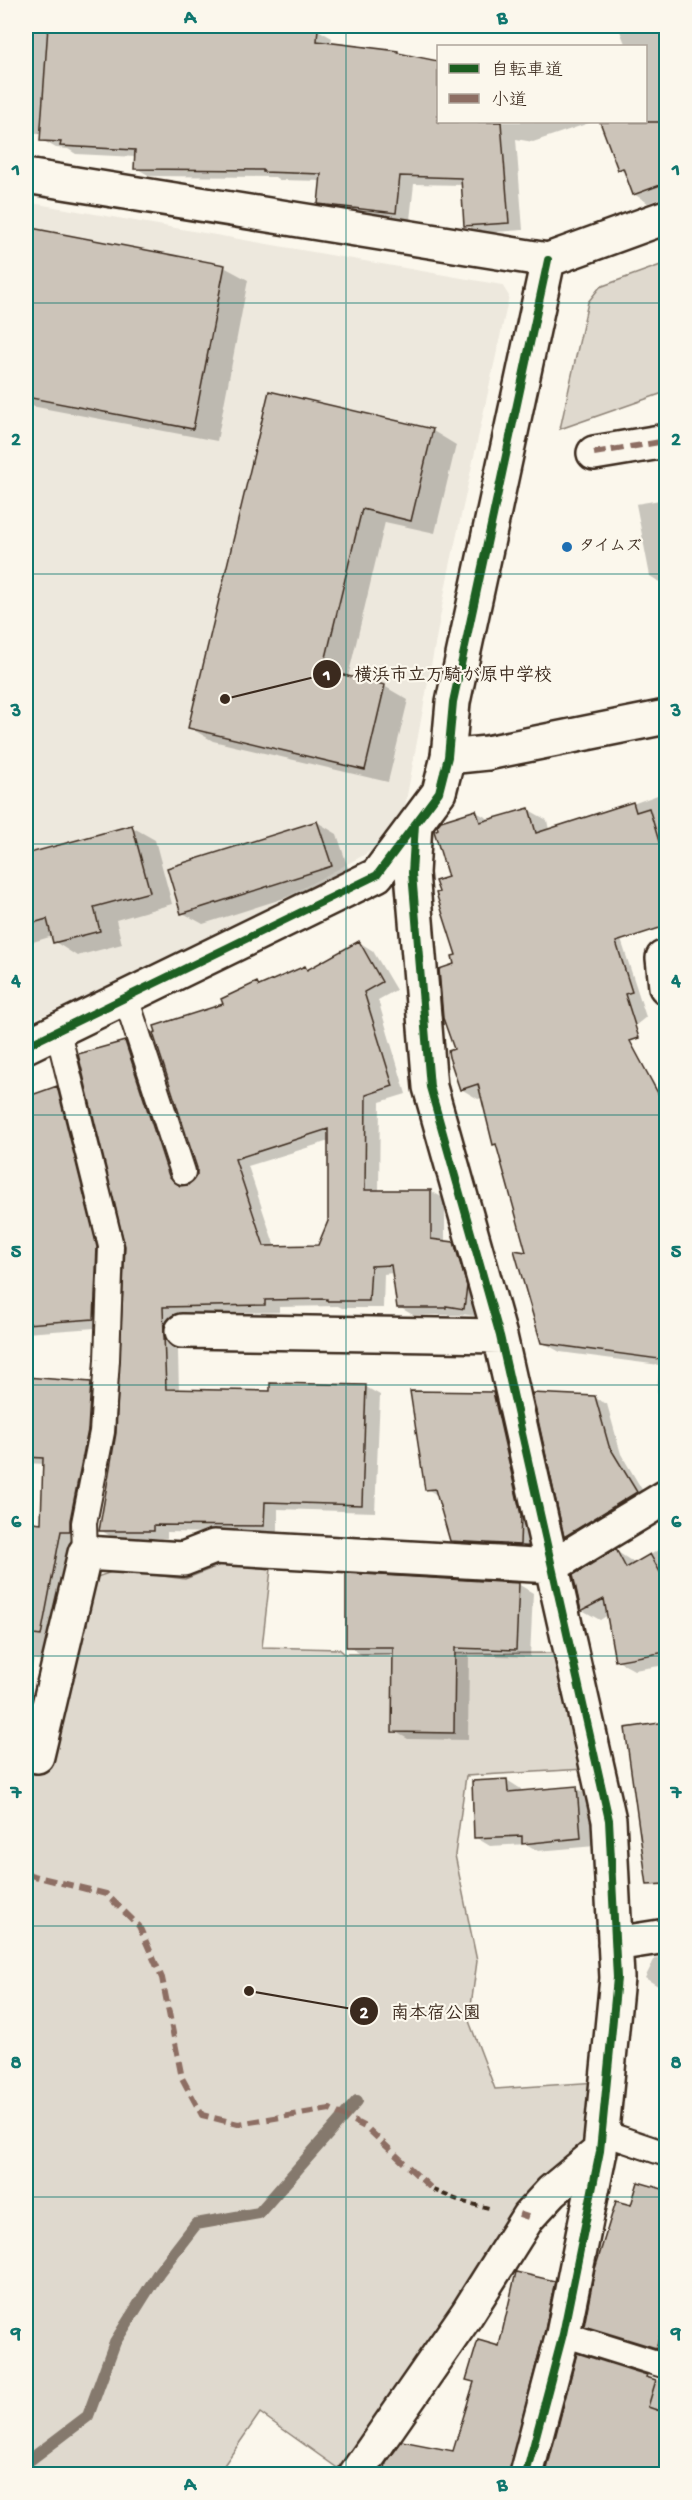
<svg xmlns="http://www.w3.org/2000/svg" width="692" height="2500" font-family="'Gochi Hand','Klee One',sans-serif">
  <rect width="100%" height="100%" fill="#fbf7ec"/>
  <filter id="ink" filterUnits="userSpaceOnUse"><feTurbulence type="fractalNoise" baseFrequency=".0167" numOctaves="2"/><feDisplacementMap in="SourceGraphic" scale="12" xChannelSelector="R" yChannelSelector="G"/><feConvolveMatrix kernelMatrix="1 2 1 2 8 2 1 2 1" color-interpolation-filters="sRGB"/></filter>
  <g filter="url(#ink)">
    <!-- built -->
    <path fill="#ede8dd" d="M 26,202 L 502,285 L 509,296 L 447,580 L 403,817 L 388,842 L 181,954 L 26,1023 Z"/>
    <!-- green -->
    <path fill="#dfd9ce" stroke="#8d8276" stroke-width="1.5" d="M 666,263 L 666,392 L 560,429 L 588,302 L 600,287 Z
      M 223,1564 L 271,1569 L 262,1647 L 339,1649 L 345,1654 L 566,1653 L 584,1769 L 466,1776 L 455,1855 L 477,1961 L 469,2021 L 495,2089 L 597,2082 L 585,2150 L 343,2472 L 260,2413 L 218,2474 L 26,2474 L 26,1754 L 54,1759 L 97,1577 L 117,1570 L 185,1579 Z"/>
    <!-- shadow -->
    <path fill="#0003" fill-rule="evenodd" d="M 26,26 L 279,26 L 318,30 L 332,38 L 331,44 L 397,53 L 438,62 L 438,122 L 592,122 L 533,142 L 516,139 L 523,230 L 480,233 L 466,225 L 463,185 L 414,184 L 410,220 L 334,211 L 320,203 L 322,181 L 279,180 L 275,177 L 150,176 L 136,168 L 136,157 L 76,154 L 68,149 L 56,148 L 42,140 L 42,134 L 26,134 Z
      M 618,26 L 666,26 L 666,196 L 648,203 L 634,194 L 627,174 L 619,169 L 602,122 L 646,122 L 646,46 L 626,46 Z
      M 26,229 L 224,267 L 248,280 L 217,441 L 26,405 Z
      M 270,393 L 433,431 L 456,445 L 435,533 L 385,522 L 348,677 L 384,686 L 408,700 L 388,782 L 213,741 L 190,728 Z
      M 666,499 L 666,586 L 650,576 L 636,504 Z
      M 666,792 L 666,927 L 624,807 Z
      M 529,810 L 547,820 L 549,830 L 587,834 L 646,1017 L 615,1042 L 666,1114 L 666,1398 L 657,1393 L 659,1365 L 560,1352 L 542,1342 L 528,1254 L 497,1146 L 494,1144 L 482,1098 L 478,1099 L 461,1089 L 456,964 L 458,955 L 450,878 L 476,812 L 491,820 Z
      M 317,822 L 337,834 L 351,877 L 203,924 L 183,913 Z
      M 132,827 L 155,840 L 172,904 L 116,920 L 122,944 L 77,956 L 55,942 L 53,936 L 26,944 L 26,856 Z
      M 359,942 L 373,951 L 396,990 L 378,1000 L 406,1094 L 380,1102 L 379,1191 L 431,1191 L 445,1199 L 445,1242 L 454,1243 L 468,1252 L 477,1316 L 460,1314 L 460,1315 L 413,1315 L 399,1307 L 393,1273 L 384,1274 L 383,1308 L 342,1308 L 338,1306 L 279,1307 L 279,1312 L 177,1314 L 179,1391 L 272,1393 L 366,1387 L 380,1395 L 375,1512 L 278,1509 L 278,1534 L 167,1532 L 167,1538 L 114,1538 L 100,1530 L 118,1433 L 127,1246 L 125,1043 L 139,1051 L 183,1186 L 189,1187 L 198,1176 L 226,1005 L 257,983 L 262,986 L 305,968 L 309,970 ZM 329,1141 L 329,1246 L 275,1247 L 248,1166 Z
      M 57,1088 L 71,1096 L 111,1257 L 108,1327 L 26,1333 L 26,1098 Z
      M 26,1379 L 91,1383 L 104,1391 L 52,1664 L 34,1659 L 26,1699 L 26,1522 L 42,1525 L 44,1464 L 26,1463 Z
      M 493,1394 L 508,1402 L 534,1553 L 465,1549 L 451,1540 L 439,1496 L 427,1489 Z
      M 595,1398 L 607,1404 L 621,1454 L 647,1498 L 577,1542 L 566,1536 Z
      M 666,1545 L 666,1665 L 634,1670 L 616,1660 L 608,1615 L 600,1620 L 582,1610 L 616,1551 L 636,1564 Z
      M 518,1584 L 533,1593 L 530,1657 L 469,1655 L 468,1740 L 408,1739 L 394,1731 L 394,1654 L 362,1655 L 348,1646 Z
      M 666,1723 L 666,1885 L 665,1885 L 648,1875 L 626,1730 Z
      M 507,1780 L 521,1789 L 521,1793 L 576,1788 L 591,1796 L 595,1846 L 538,1851 L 526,1844 L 490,1846 L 475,1837 Z
      M 666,1956 L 666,1991 L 645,1978 L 655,1958 Z
      M 639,2184 L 666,2192 L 666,2354 L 599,2333 L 586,2325 Z
      M 554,2282 L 566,2289 L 511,2474 L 385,2474 L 454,2453 L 475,2383 L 468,2379 L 500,2348 Z
      M 578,2355 L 662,2381 L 666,2380 L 666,2474 L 558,2474 L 548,2469 Z"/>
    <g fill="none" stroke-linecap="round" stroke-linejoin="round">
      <!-- stream -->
      <path stroke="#85796d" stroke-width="12" d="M 26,2463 L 88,2416 L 115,2342 L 159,2272 L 196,2224 L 259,2213 L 357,2101"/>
    </g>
    <!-- building -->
    <path fill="#ccc4b9" stroke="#3b2a1e" stroke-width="1.5" fill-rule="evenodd" d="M 48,26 L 293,26 L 318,28 L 317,41 L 398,51 L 398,53 L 438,61 L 438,122 L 501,122 L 509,223 L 464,226 L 461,178 L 400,176 L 396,213 L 318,204 L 321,174 L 263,172 L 263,170 L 134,169 L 135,150 L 60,146 L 61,142 L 40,141 Z
      M 600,122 L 666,122 L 666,183 L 633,195 L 623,168 L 618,170 Z
      M 26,227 L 225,265 L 193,429 L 26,397 Z
      M 269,391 L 433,429 L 411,521 L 362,509 L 323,670 L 385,685 L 365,770 L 188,728 Z
      M 633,802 L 636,812 L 649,808 L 666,865 L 666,926 L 616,942 L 632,992 L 625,994 L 639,1038 L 630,1041 L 666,1108 L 666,1360 L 541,1343 L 514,1250 L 526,1252 L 496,1144 L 493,1145 L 478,1084 L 460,1090 L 449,1057 L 448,1051 L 454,1049 L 443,1018 L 439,969 L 454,964 L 452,956 L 456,955 L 436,893 L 439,892 L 435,881 L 448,877 L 434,831 L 438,829 L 437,826 L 441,821 L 476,810 L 480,822 L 529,808 L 536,833 Z
      M 317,821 L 332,866 L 181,914 L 167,868 Z
      M 132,825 L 150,892 L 94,907 L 100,931 L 53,943 L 47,919 L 26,925 L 26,854 Z
      M 359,941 L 382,982 L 364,992 L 393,1086 L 366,1095 L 365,1190 L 431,1190 L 431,1239 L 454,1242 L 467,1286 L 464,1309 L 446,1306 L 446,1308 L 397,1308 L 391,1265 L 371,1266 L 369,1301 L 327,1301 L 327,1299 L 265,1300 L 265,1305 L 163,1307 L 166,1389 L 270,1391 L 270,1383 L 366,1385 L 362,1505 L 265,1502 L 264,1526 L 154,1525 L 154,1531 L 99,1531 L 116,1433 L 125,1246 L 78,1054 L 125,1041 L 169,1176 L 180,1186 L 188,1185 L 197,1175 L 197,1168 L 153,1033 L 156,1032 L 154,1026 L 223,1004 L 221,999 L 257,982 L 259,986 L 305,966 L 307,970 ZM 328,1129 L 328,1221 L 318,1245 L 264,1246 L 235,1159 Z
      M 57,1086 L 97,1247 L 94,1319 L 26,1324 L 26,1097 Z
      M 26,1377 L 91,1382 L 88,1430 L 70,1520 L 70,1531 L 61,1531 L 41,1636 L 26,1634 L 26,1521 L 41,1523 L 43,1458 L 26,1457 Z
      M 410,1391 L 493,1392 L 521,1515 L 520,1545 L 450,1541 L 435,1489 L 425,1490 Z
      M 532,1393 L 595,1396 L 609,1446 L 637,1492 L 564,1537 Z
      M 616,1549 L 626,1568 L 650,1554 L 666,1583 L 666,1608 L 661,1611 L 666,1652 L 615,1661 L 604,1599 L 581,1611 L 573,1575 Z
      M 346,1573 L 519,1583 L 516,1650 L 455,1648 L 454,1733 L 392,1732 L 393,1647 L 346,1647 Z
      M 666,1722 L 666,1884 L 647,1885 L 625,1728 Z
      M 507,1779 L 508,1792 L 577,1786 L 581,1838 L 522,1844 L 522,1836 L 474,1838 L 472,1781 Z
      M 638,2182 L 666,2190 L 666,2315 L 656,2348 L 584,2326 L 595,2269 L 616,2201 L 631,2205 Z
      M 516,2272 L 555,2281 L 545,2330 L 508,2475 L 384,2475 L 386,2463 L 402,2441 L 453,2451 L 474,2382 L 466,2380 L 478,2340 L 499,2346 Z
      M 577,2353 L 647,2375 L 646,2377 L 656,2380 L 648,2407 L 666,2413 L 666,2475 L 570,2475 L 547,2469 Z"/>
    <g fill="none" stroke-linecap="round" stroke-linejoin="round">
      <defs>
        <path id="lane" d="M 126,998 L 183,1172
          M 58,1032 L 111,1246 L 107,1360 L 102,1432 L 84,1523 L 85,1553
          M 601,2132 L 666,2154
          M 563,2334 L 666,2366"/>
        <path id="street" d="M 26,176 L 548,260
          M 594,453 L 666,441
          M 415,824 L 412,873 L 430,1087 L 500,1336 L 609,1820 L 617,1978 L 600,2151 L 563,2334 L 526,2474
          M 666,958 L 663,958 L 666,987
          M 26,1046 L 377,875 L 439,792 L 448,757
          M 182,1331 L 500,1336
          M 37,1756 L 85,1553 L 183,1559 L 214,1547 L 552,1566 L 666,1497
          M 615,1944 L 666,1936
          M 356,2474 L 467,2314 L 528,2217 L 552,2191 L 600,2151"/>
        <path id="secondary" d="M 666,217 L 548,260 L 453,702 L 448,757 L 487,753 L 666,717"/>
      </defs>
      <!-- lane casing -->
      <use href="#lane" stroke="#3b2a1e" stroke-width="28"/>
      <!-- street casing -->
      <use href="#street" stroke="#3b2a1e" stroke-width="38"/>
      <!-- secondary casing -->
      <use href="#secondary" stroke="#3b2a1e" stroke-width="38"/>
      <!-- path -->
      <path stroke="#3b2a1e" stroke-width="4" stroke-dasharray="6 4.5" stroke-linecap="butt" d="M 433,2190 L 463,2202 L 489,2208"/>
      <!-- lane -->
      <use href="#lane" stroke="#fbf7ec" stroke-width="24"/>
      <!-- street -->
      <use href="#street" stroke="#fbf7ec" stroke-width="33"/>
      <!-- secondary -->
      <use href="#secondary" stroke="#fbf7ec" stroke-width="33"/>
      <!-- quiet -->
      <path stroke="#8d6e63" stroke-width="6" stroke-dasharray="12 6" stroke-linecap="butt" d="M 594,453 L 666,441
        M 26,1874 L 106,1894 L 139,1926 L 162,1978 L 182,2078 L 202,2115 L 238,2124 L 330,2109 L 367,2128 L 433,2190
        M 519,2214 L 528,2217"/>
      <defs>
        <path id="cycleway" d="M 415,824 L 412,873 L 430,1087 L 500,1336 L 609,1820 L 617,1978 L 600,2151 L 563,2334 L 526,2474
          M 26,1046 L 377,875 L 439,792 L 448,757 L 453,702 L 548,260"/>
      </defs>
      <!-- cycleway casing -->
      <use href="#cycleway" stroke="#fbf7ec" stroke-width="11"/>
      <!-- cycleway -->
      <use href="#cycleway" stroke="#1b5e20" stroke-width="8"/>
    </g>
  </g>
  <!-- grid -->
  <path fill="none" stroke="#0f766e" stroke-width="1.5" stroke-opacity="0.55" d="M 346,26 L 346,2474M 26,303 L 666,303M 26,574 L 666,574M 26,844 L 666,844M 26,1115 L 666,1115M 26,1385 L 666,1385M 26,1656 L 666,1656M 26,1926 L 666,1926M 26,2197 L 666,2197"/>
  <!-- markers -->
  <circle fill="#1f6fb2" stroke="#fbf7ec" stroke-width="2" cx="567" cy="547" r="6"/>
  <g text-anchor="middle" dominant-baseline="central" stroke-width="4.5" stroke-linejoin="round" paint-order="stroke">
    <!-- poi labels -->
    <g font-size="16" font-weight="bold" fill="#3b2a1e" stroke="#fbf7ec" text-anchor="start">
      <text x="579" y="547">タイムズ</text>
    </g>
  </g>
  <!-- callouts -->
  <path fill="none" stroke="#3b2a1e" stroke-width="2" d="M225 699L327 674M249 1991L364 2011"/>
  <g fill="#3b2a1e" stroke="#fbf7ec" stroke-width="2">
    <circle cx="225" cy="699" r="6"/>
    <circle cx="249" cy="1991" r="6"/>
    <circle cx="327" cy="674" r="15"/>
    <circle cx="364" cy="2011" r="15"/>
  </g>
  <g font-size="18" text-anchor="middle" font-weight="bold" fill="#fff">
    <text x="327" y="680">1</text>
    <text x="364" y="2018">2</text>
  </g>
  <g font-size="18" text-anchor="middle" font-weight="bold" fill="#3b2a1e" stroke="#fbf7ec" stroke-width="4.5" stroke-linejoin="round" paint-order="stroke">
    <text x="453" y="680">横浜市立万騎が原中学校</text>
    <text x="436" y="2018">南本宿公園</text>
  </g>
  <!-- margin -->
  <rect width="692" height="2500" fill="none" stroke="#fbf7ec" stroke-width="66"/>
  <!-- legend -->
  <rect x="437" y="45" width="210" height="78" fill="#fbf7ec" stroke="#aea59a" stroke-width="1.5"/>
  <rect x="449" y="64" width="30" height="9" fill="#1b5e20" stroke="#aea59a" stroke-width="1.5"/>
  <text x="491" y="75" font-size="18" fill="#3b2a1e">自転車道</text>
  <rect x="449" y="94" width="30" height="9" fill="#8d6e63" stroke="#aea59a" stroke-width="1.5"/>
  <text x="491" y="105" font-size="18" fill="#3b2a1e">小道</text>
  <rect x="33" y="33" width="626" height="2434" fill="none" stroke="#0f766e" stroke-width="2"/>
  <g font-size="20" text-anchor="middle" font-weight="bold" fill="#0f766e">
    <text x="190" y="23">A</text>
    <text x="502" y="23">B</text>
    <text x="16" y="175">1</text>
    <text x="676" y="175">1</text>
    <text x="16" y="445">2</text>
    <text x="676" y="445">2</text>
    <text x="16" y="716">3</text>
    <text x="676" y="716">3</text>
    <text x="16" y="986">4</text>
    <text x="676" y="986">4</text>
    <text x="16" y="1257">5</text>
    <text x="676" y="1257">5</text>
    <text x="16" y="1527">6</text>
    <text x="676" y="1527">6</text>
    <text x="16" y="1798">7</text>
    <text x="676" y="1798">7</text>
    <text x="16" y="2068">8</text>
    <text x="676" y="2068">8</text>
    <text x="16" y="2339">9</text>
    <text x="676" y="2339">9</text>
    <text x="190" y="2490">A</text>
    <text x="502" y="2490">B</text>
  </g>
</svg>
